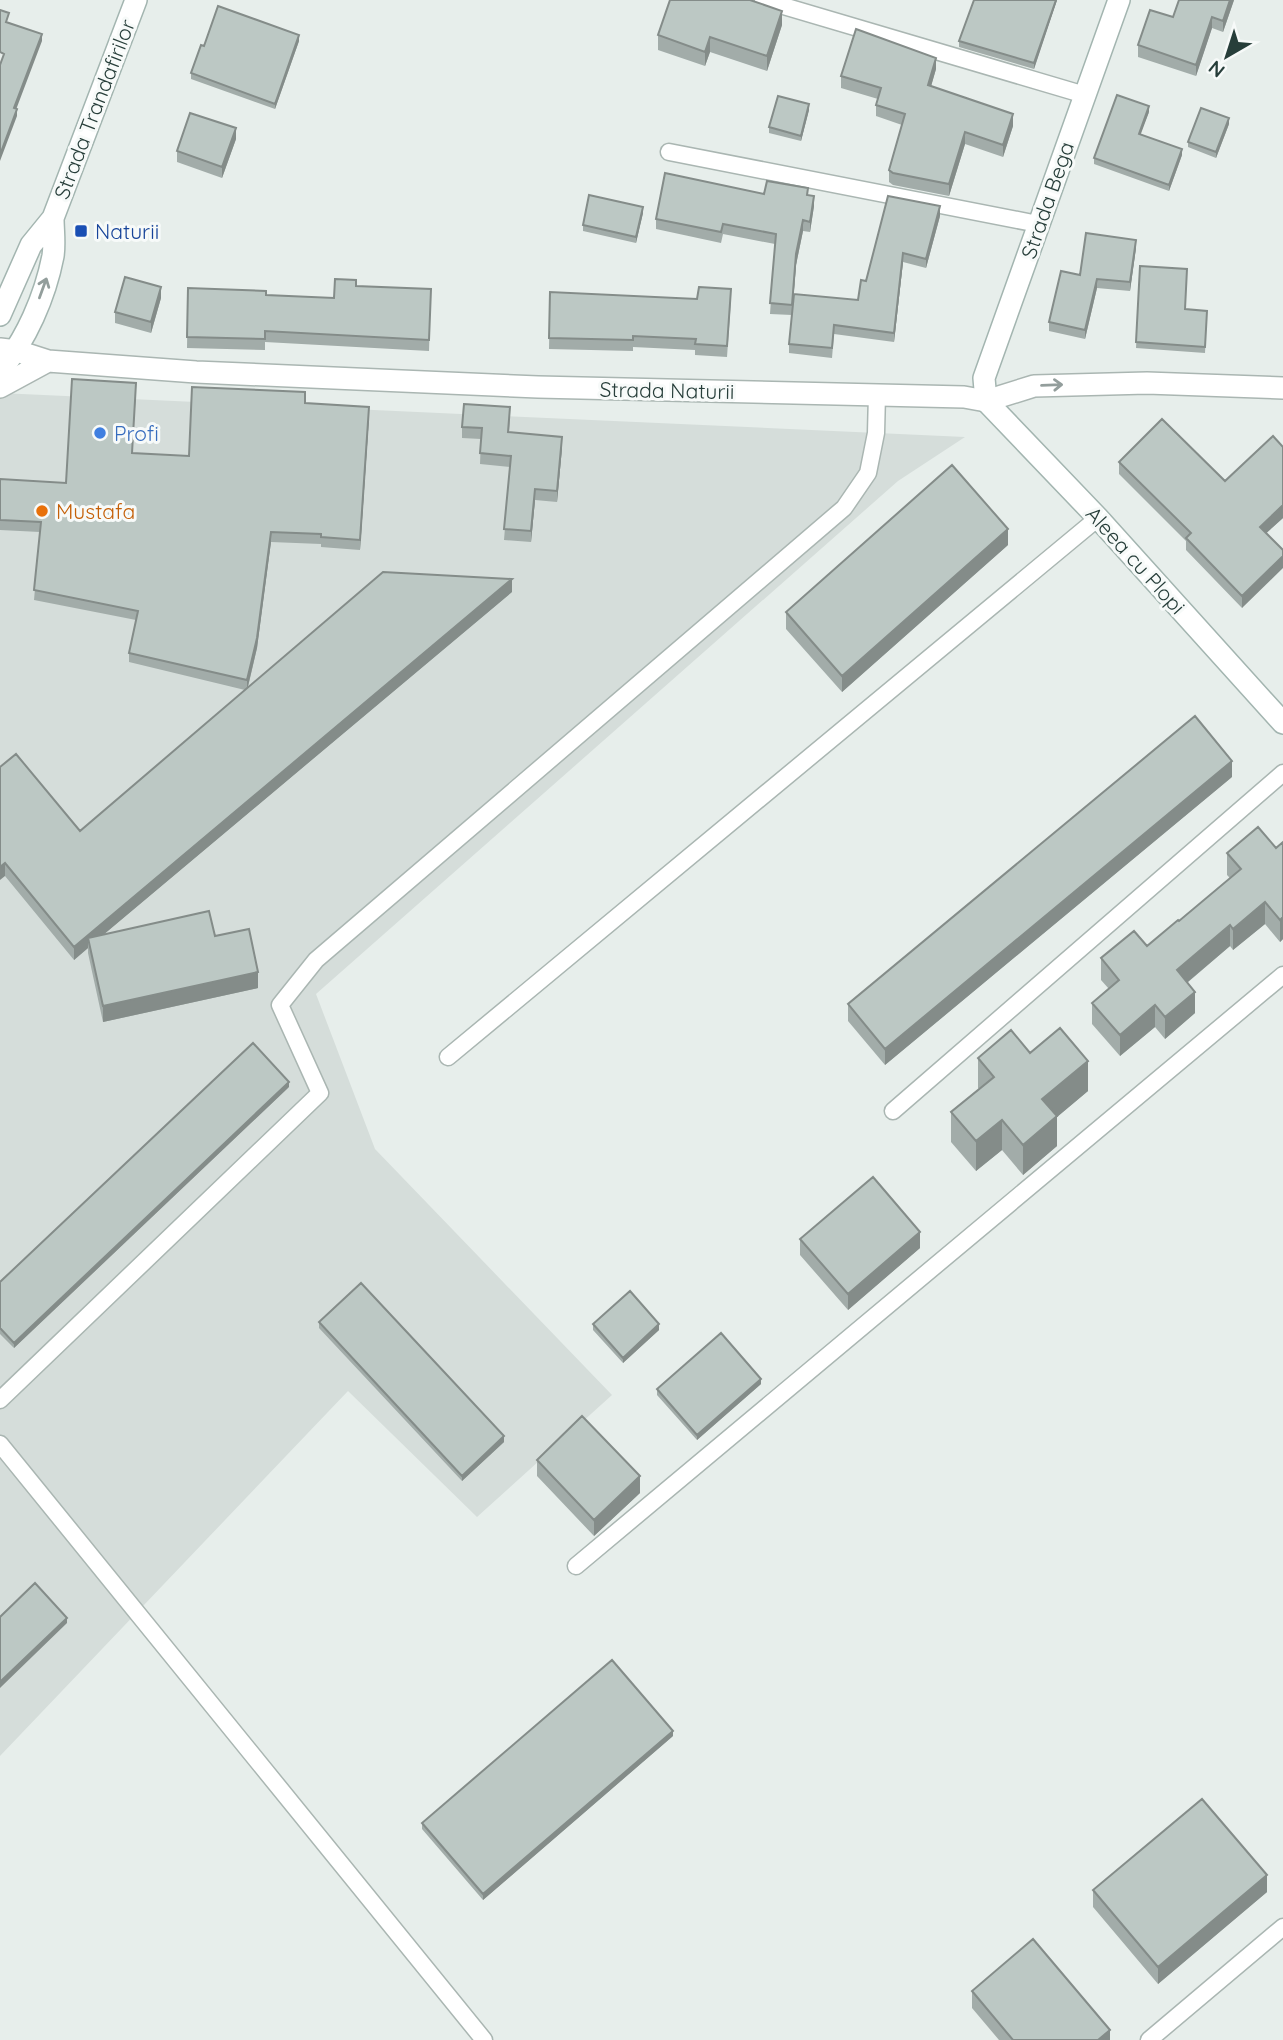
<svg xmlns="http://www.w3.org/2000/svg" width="1283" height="2040" font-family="Quicksand,sans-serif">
  <rect width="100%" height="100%" fill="#e7eeeb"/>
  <!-- built -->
  <path fill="#d5ddda" d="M 0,393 L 965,437 L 898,481 L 316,994 L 375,1149 L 612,1395 L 477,1517 L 348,1391 L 0,1756 Z"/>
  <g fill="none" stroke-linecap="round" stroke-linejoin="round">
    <defs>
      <path id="lane" d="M 763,0 L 1085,95
        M 669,152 L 1038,224
        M 448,1057 L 1098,518
        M 893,1111 L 1283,773
        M 0,1400 L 320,1093 L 280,1005 L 316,960 L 844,508 L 868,473 L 876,433 L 877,394
        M 0,1444 L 484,2040
        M 576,1566 L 1283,975
        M 1149,2040 L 1283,1927"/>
      <path id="street" d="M 0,349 L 17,351 L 48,361 L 196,372 L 538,387 L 964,397 L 986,401 L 1034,386 L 1147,383 L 1283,388
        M 0,387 L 48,361"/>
      <path id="secondary" d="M 1119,0 L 984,378 L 986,401 L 1098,518 L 1283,723
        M 0,315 L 31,245 L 53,218 L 136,0
        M 0,371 C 26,340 45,297 53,256 C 55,244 53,230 53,218"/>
    </defs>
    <!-- lane casing -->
    <use href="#lane" stroke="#aab6b2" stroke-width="19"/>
    <!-- street casing -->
    <use href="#street" stroke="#aab6b2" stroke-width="24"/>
    <!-- secondary casing -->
    <use href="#secondary" stroke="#a3b5b0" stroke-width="24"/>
    <!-- lane -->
    <use href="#lane" stroke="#fff" stroke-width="16"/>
    <!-- street -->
    <use href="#street" stroke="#fff" stroke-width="21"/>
    <!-- secondary -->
    <use href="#secondary" stroke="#fff" stroke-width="21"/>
  </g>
  <!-- wall -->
  <path fill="#a2aca9" d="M 974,0 L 1057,0 L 1034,69 L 959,47 L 959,41 Z
    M 1234,0 L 1223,32 L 1212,28 L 1196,76 L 1138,57 L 1138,45 L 1173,17 Z
    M 782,25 L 767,71 L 710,52 L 705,66 L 658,50 L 658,35 Z
    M 299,41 L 275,109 L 191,79 L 191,73 L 204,46 Z
    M 936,69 L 931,86 L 1013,126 L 1003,157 L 965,144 L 949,196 L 893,185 L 889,182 L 889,170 L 902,125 L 876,116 L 876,105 L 878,99 L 841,88 L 841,76 Z
    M 809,110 L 801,141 L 769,133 L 769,127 Z
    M 1149,112 L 1140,134 L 1182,155 L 1169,191 L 1094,164 L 1094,158 Z
    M 1229,124 L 1216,158 L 1188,147 L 1188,142 Z
    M 236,139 L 222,178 L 177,162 L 177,151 Z
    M 764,194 L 808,195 L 814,206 L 810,232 L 803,231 L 796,265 L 792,315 L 770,314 L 775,244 L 723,234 L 721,243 L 656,229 L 656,219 Z
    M 643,213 L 636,243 L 583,231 L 583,225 Z
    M 940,216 L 926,268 L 903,262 L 894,342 L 834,334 L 832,358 L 789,353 L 789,344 L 858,300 L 866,281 Z
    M 1136,248 L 1130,291 L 1097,288 L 1085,339 L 1049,331 L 1049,322 L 1080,275 Z
    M 1140,266 L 1185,309 L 1207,311 L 1205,353 L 1136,348 Z
    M 356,286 L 431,289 L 429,351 L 265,342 L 265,350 L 187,348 L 188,288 L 266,295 L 334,298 Z
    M 550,292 L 697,299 L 731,300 L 727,357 L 695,355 L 695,350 L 633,347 L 633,351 L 549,349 Z
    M 161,298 L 151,333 L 115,323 L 115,312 Z
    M 136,393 L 132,453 L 189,456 L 305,403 L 369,417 L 360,550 L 321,547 L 321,544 L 271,542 L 257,648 L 248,687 L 512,592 L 104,934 L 215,936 L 258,988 L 103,1022 L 88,953 L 88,948 L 74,960 L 5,876 L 0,767 L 80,831 L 245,690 L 129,662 L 129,653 L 136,620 L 34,600 L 40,532 L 0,530 L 0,479 L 66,483 Z
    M 510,418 L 509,432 L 562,448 L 557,502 L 535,500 L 531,542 L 504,540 L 510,467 L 480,464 L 481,439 L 462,438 L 462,427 Z
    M 1283,447 L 1283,518 L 1266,533 L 1242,608 L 1186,550 L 1186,541 L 1119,474 L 1119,462 L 1225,481 Z
    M 1008,545 L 842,692 L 786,629 L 786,612 Z
    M 1232,777 L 885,1065 L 848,1021 L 848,1004 Z
    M 1283,842 L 1283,939 L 1280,942 L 1265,924 L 1233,950 L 1230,946 L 1187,983 L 1195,1013 L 1165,1039 L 1155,1027 L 1120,1056 L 1092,1024 L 1092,1003 L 1109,989 L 1101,980 L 1101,958 L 1147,946 L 1179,921 L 1230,878 L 1227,875 L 1227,853 L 1276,848 Z
    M 1030,1053 L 1088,1091 L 1057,1117 L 1057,1146 L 1023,1175 L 1002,1150 L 976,1171 L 951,1142 L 951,1112 L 979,1089 L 978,1088 L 978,1058 Z
    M 289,1087 L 14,1348 L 0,1334 L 0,1282 Z
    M 800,1239 L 920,1248 L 848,1310 L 800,1255 Z
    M 319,1322 L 504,1442 L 462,1481 L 319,1328 Z
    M 593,1324 L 659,1330 L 623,1363 L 593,1330 Z
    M 761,1384 L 697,1440 L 657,1395 L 657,1389 Z
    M 537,1460 L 640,1493 L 594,1536 L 537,1476 Z
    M 673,1736 L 483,1900 L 422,1829 L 422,1823 Z
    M 1093,1890 L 1267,1892 L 1158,1984 L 1093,1907 Z
    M 972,1991 L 1110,2040 L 999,2040 L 972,2008 Z"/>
  <!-- shaded-wall -->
  <path fill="#848c89" d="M 1056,0 L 1057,0 L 1034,69 L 1034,63 Z
    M 1230,0 L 1234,0 L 1223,32 L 1223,21 Z
    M 782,11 L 782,25 L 767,71 L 767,56 Z
    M 1212,17 L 1212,28 L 1196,76 L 1196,65 Z
    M 42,34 L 42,41 L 14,115 L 14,108 Z
    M 299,35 L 299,41 L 275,109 L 275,104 Z
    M 710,37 L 710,52 L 705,66 L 705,52 Z
    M 936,58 L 936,69 L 928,97 L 928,85 Z
    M 809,104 L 809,110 L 801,141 L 801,136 Z
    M 1149,106 L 1149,112 L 1139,139 L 1139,134 Z
    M 17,109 L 17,116 L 0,161 L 0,155 Z
    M 1013,114 L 1013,126 L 1003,157 L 1003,145 Z
    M 1229,118 L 1229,124 L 1216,158 L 1216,152 Z
    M 236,128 L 236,139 L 222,178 L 222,167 Z
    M 965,132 L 965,144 L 949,196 L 949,184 Z
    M 1182,149 L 1182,155 L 1169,191 L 1169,185 Z
    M 814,196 L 814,206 L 810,232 L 810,222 Z
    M 940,206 L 940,216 L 926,268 L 926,259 Z
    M 643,207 L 643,213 L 636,243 L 636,237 Z
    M 803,220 L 803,231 L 796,265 L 792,315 L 796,254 Z
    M 1136,240 L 1136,248 L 1130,291 L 1130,282 Z
    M 903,253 L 903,262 L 894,342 L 894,333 Z
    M 1097,279 L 1097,288 L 1085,339 L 1085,330 Z
    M 161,287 L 161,298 L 151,333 L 151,322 Z
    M 369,407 L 369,417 L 360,550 L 360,540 Z
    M 562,437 L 562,448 L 557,502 L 557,491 Z
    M 535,489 L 535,500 L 531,542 L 531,531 Z
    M 1283,505 L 1283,518 L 1260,539 L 1260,527 Z
    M 1008,529 L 1008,545 L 842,692 L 842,676 Z
    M 271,532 L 271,542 L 257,648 L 247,690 L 247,680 Z
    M 1283,556 L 1283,568 L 1242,608 L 1242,596 Z
    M 512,579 L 512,592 L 90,946 L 88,938 L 88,948 L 74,960 L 74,947 Z
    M 1232,761 L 1232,777 L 885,1065 L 885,1049 Z
    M 5,863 L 5,876 L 0,880 L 0,867 Z
    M 1265,902 L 1265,924 L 1233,950 L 1233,929 Z
    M 1283,917 L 1283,939 L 1280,942 L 1280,920 Z
    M 1230,925 L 1230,946 L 1177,991 L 1177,970 Z
    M 258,972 L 258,988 L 103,1022 L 103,1006 Z
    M 1195,992 L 1195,1013 L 1165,1039 L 1165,1017 Z
    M 1155,1005 L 1155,1027 L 1120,1056 L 1120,1035 Z
    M 1088,1061 L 1088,1091 L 1057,1117 L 1057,1146 L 1023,1175 L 1023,1145 L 1042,1099 Z
    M 289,1082 L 289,1087 L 14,1348 L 14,1343 Z
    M 1002,1120 L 1002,1150 L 976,1171 L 976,1141 Z
    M 920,1232 L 920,1248 L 848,1310 L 848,1294 Z
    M 659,1324 L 659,1330 L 623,1363 L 623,1358 Z
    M 761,1379 L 761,1384 L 697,1440 L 697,1435 Z
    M 504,1436 L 504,1442 L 462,1481 L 462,1476 Z
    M 640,1476 L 640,1493 L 594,1536 L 594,1520 Z
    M 67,1618 L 67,1623 L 0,1688 L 0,1682 Z
    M 673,1731 L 673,1736 L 483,1900 L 483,1894 Z
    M 1267,1875 L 1267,1892 L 1158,1984 L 1158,1967 Z
    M 1110,2030 L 1110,2040 L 1098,2040 Z"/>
  <!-- building -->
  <path fill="#bcc8c4" stroke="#848c89" stroke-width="2" d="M 670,0 L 750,0 L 782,11 L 767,56 L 710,37 L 705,52 L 658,35 Z
    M 974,0 L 1056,0 L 1034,63 L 959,41 Z
    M 1179,0 L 1230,0 L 1223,21 L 1212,17 L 1196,65 L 1138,45 L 1150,10 L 1173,17 Z
    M 218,6 L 299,35 L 275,104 L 191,73 L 201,45 L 204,46 Z
    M 0,10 L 9,13 L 6,22 L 42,34 L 14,108 L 17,109 L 0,155 L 0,65 L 4,54 L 0,52 Z
    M 856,29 L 936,58 L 928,85 L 1013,114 L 1003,145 L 965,132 L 949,184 L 893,173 L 889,170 L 905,114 L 876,105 L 881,88 L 841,76 Z
    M 1117,95 L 1149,106 L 1139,134 L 1182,149 L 1169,185 L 1094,158 Z
    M 778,96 L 809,104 L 801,136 L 769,127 Z
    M 1201,108 L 1229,118 L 1216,152 L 1188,142 Z
    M 190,113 L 236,128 L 222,167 L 177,151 Z
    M 665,173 L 764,194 L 767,181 L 808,188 L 807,195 L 814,196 L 810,222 L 803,220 L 796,254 L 792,305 L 770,303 L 776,234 L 723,224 L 721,232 L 656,219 Z
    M 589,195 L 643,207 L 636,237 L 583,225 Z
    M 888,196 L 940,206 L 926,259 L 903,253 L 894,333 L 834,325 L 832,348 L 789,344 L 794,294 L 858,300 L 861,280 L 866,281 Z
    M 1086,233 L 1136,240 L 1130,282 L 1097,279 L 1085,330 L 1049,322 L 1061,271 L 1080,275 Z
    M 1140,266 L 1187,269 L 1185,309 L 1207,311 L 1205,347 L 1136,342 Z
    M 125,277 L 161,287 L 151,322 L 115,312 Z
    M 335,279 L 356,280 L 356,286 L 431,289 L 429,340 L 265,331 L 265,339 L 187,337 L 188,288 L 266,291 L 266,295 L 334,298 Z
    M 699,287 L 731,289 L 727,346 L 695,344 L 696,339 L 633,336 L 633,340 L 549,338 L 550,292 L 697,299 Z
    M 72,379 L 136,383 L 132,453 L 189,456 L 192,387 L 305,392 L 305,403 L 369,407 L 360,540 L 321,537 L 321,534 L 271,532 L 257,638 L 247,680 L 129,653 L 138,611 L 34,590 L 41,522 L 0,520 L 0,479 L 66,483 Z
    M 464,404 L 510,407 L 508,432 L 562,437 L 557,491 L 535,489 L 531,531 L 504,529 L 511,456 L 480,453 L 482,428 L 462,427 Z
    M 1162,419 L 1225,481 L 1273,436 L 1283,447 L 1283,505 L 1260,527 L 1283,550 L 1283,556 L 1242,596 L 1186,538 L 1191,533 L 1119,462 Z
    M 952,465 L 1008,529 L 842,676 L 786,612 Z
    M 383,572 L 512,579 L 74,947 L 5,863 L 0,867 L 0,767 L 16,754 L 80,831 Z
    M 1195,716 L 1232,761 L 885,1049 L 848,1004 Z
    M 1258,827 L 1276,848 L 1283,842 L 1283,917 L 1280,920 L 1265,902 L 1233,929 L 1230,925 L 1177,970 L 1195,992 L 1165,1017 L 1155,1005 L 1120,1035 L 1092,1003 L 1119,980 L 1101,958 L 1134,931 L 1147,946 L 1178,920 L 1179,921 L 1241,869 L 1227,853 Z
    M 209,911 L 215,936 L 249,929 L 258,972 L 103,1006 L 88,938 Z
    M 1060,1028 L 1088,1061 L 1042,1099 L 1057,1116 L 1023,1145 L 1002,1120 L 976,1141 L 951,1112 L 994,1077 L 978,1058 L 1011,1030 L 1030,1053 Z
    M 253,1043 L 289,1082 L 14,1343 L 0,1328 L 0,1282 Z
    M 873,1177 L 920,1232 L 848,1294 L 800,1239 Z
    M 361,1283 L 504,1436 L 462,1476 L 319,1322 Z
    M 630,1291 L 659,1324 L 623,1358 L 593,1324 Z
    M 721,1333 L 761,1379 L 697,1435 L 657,1389 Z
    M 582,1416 L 640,1476 L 594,1520 L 537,1460 Z
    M 35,1583 L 67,1618 L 0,1682 L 0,1617 Z
    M 612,1660 L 673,1731 L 483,1894 L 422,1823 Z
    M 1202,1799 L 1267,1875 L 1158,1967 L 1093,1890 Z
    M 1033,1939 L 1110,2030 L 1098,2040 L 1013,2040 L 972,1991 Z"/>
  <!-- one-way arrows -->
  <defs><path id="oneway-shaft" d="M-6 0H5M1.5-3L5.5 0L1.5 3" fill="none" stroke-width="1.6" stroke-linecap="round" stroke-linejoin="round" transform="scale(1.75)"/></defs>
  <g stroke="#939e9c">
    <use href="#oneway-shaft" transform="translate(43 288) rotate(-70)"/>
    <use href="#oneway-shaft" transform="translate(1052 385) rotate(-2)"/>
  </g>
  <!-- markers -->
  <rect fill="#1a4fb4" stroke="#f7faf9" stroke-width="2.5" x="74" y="224" width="14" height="14" rx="3.5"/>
  <circle fill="#3f7fe0" stroke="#f7faf9" stroke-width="2.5" cx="100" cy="433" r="7"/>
  <circle fill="#e8710a" stroke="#f7faf9" stroke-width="2.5" cx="42" cy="511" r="7"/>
  <g text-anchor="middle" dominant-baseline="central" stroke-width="6" stroke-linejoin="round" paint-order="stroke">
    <!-- street labels -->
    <g font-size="21" fill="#273e3a" stroke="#f7faf9">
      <text transform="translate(94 109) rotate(-69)">Strada Trandafirilor</text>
      <text transform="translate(1047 200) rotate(-71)">Strada Bega</text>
      <text transform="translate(667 390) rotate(1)">Strada Naturii</text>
      <text transform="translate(1136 560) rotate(48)">Aleea cu Plopi</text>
    </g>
    <!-- transit labels -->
    <g font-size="21" fill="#164399" stroke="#f7faf9" text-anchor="start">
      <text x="95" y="231">Naturii</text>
    </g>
    <!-- shop labels -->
    <g font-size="21" fill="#366cbe" stroke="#f7faf9" text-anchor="start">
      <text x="114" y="433">Profi</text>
    </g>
    <!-- food labels -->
    <g font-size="21" fill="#c56008" stroke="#f7faf9" text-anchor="start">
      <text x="56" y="511">Mustafa</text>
    </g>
  </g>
  <!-- north arrow -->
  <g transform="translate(1227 56) rotate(219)" stroke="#f7faf9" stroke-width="5" paint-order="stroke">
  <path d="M0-5L12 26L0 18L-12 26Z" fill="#273e3a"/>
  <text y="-10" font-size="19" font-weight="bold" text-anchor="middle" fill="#273e3a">N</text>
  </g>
</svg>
